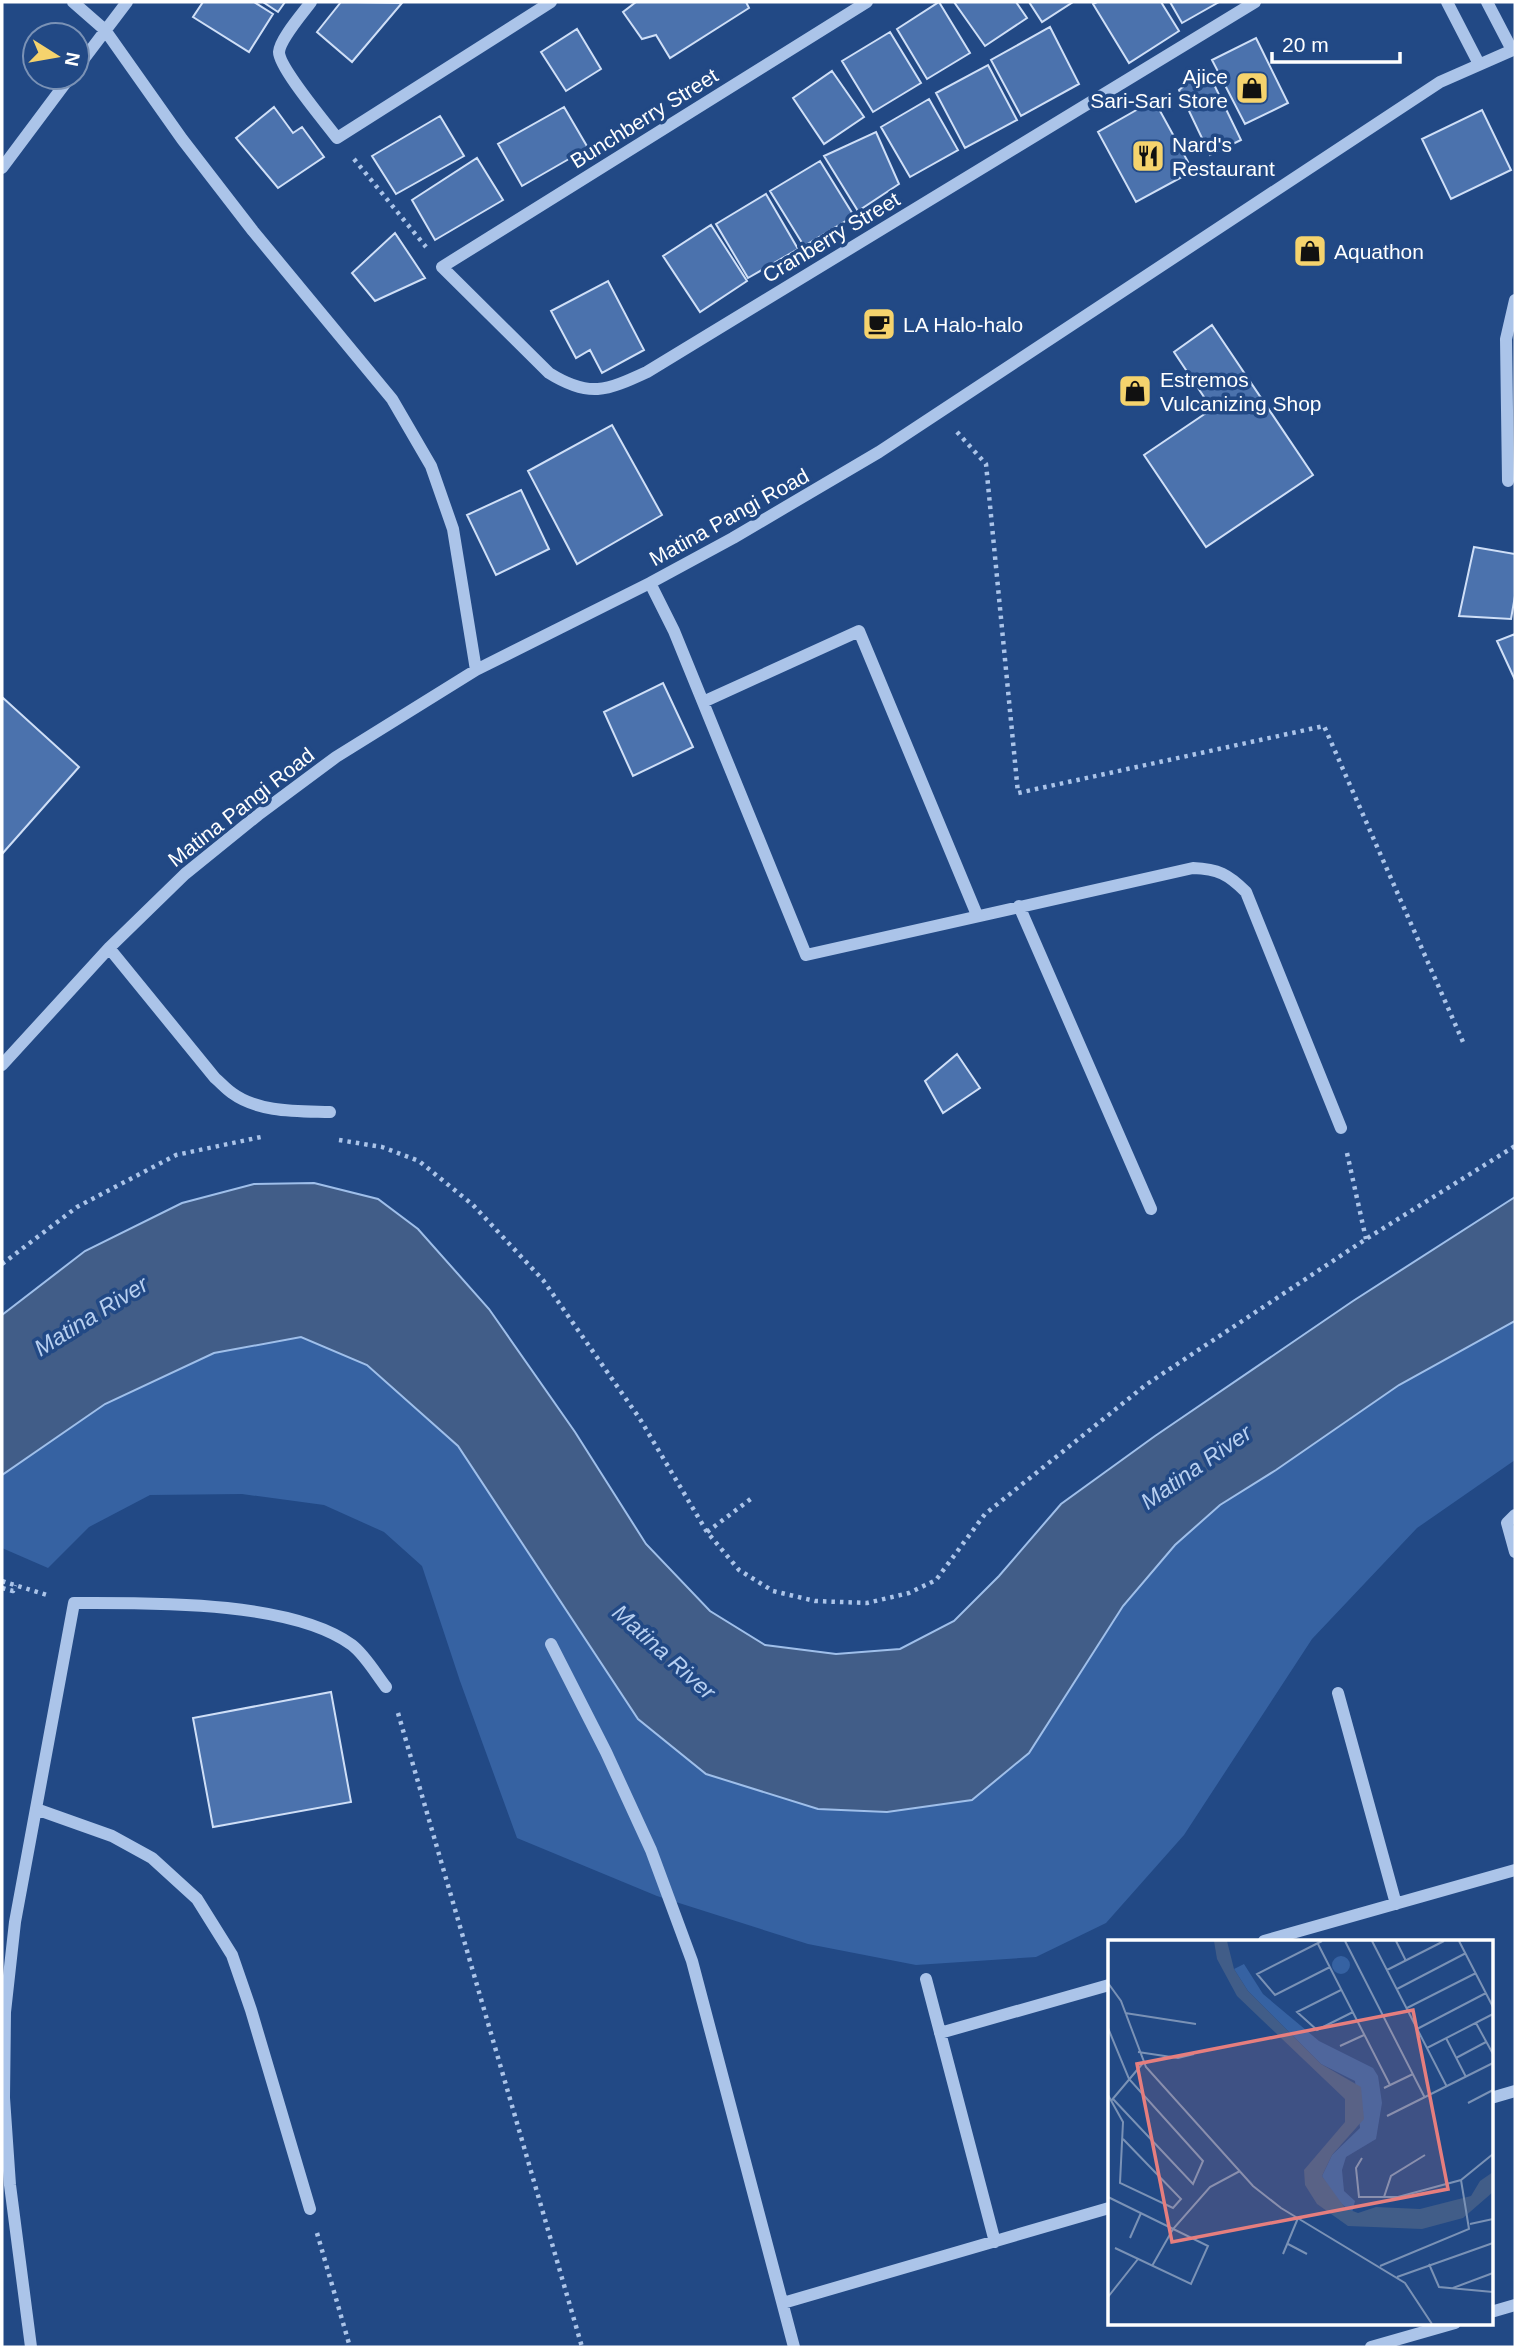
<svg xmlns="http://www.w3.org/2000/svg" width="1517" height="2349" font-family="Arial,sans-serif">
  <rect width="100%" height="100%" fill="#224985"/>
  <!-- green -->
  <path fill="#3662a2" d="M 1515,1321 L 1515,1460 L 1417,1528 L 1312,1639 L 1184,1835 L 1106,1923 L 1036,1957 L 916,1965 L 808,1944 L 657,1896 L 517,1838 L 460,1681 L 422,1566 L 384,1532 L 324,1505 L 242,1494 L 150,1495 L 89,1527 L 48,1568 L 2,1548 L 2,1475 L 5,1472 L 105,1404 L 214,1353 L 300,1337 L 367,1365 L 458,1446 L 638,1719 L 887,1812 L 972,1800 L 1029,1753 L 1123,1606 L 1176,1545 L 1220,1505 L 1276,1470 L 1399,1385 Z"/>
  <!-- water -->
  <path fill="#415d88" stroke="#9fbfea" stroke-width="2" d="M 314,1183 L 378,1199 L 418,1229 L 489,1309 L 575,1432 L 646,1544 L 710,1611 L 765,1645 L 836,1654 L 900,1649 L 954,1621 L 999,1576 L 1061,1504 L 1155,1436 L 1353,1301 L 1515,1197 L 1515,1321 L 1399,1385 L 1276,1470 L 1220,1505 L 1175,1545 L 1123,1606 L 1029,1753 L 972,1800 L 887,1812 L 818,1809 L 706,1774 L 638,1719 L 458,1446 L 367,1365 L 301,1337 L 214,1353 L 105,1404 L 2,1475 L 2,1315 L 85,1251 L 182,1203 L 254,1184 Z"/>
  <!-- building -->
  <path fill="#4b72ad" stroke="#cfdff7" stroke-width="2" d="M 203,2 L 254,2 L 273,14 L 249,52 L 193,17 Z
    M 263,2 L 285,2 L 278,12 Z
    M 341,2 L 402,3 L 352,62 L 317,32 Z
    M 636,2 L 746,2 L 749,8 L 670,58 L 656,35 L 642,39 L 623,12 Z
    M 939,2 L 970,53 L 927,79 L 897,29 Z
    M 954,2 L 1016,2 L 1027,18 L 985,46 Z
    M 1029,2 L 1073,2 L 1042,22 Z
    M 1097,2 L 1161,2 L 1179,31 L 1129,63 L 1093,4 Z
    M 1170,2 L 1219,2 L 1182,23 Z
    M 1050,27 L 1079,84 L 1021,116 L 991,60 Z
    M 577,29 L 601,69 L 566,91 L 541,52 Z
    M 890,32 L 921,83 L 873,112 L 842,61 Z
    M 1256,38 L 1288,103 L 1245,124 L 1212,60 Z
    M 988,65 L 1017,120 L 965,148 L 936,93 Z
    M 1206,68 L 1241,140 L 1210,155 L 1179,90 Z
    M 832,71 L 864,117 L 824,144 L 793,98 Z
    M 929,99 L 958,150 L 910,177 L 881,127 Z
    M 1154,100 L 1193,171 L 1136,202 L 1098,132 Z
    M 274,107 L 293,133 L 302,127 L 324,157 L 278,188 L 236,138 Z
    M 564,107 L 588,148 L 522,186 L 498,144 Z
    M 1482,110 L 1511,170 L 1451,199 L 1422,139 Z
    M 440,116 L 464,156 L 396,194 L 372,156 Z
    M 876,132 L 899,184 L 858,211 L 824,156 Z
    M 477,158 L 503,200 L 435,240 L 412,200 Z
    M 820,161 L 854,216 L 804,246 L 770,191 Z
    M 766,194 L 798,249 L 748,278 L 716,224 Z
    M 711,225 L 747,281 L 700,312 L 663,256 Z
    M 395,233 L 425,278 L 375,301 L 352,273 Z
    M 608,281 L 644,350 L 602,373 L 590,350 L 576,358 L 551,311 Z
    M 1212,325 L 1313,475 L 1206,547 L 1144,455 L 1212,409 L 1174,352 Z
    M 612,425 L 662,515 L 577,564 L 528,471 Z
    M 521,490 L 549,549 L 496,575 L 467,515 Z
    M 1474,547 L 1515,554 L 1515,596 L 1511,619 L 1459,616 Z
    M 1515,634 L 1515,680 L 1497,641 Z
    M 663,683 L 693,747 L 633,776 L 604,712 Z
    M 2,697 L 79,767 L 2,854 Z
    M 957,1054 L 980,1088 L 943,1113 L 925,1081 Z
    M 331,1692 L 351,1802 L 213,1827 L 193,1718 Z"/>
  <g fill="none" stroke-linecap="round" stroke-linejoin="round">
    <!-- path -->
    <path stroke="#abc4e9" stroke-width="4.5" stroke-dasharray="3.5 5" stroke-linecap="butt" d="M 354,159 L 426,247
      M 957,432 L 986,464 L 1018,793 L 1324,726 L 1463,1042
      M 339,1140 L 382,1147 L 419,1161 L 473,1205 L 543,1280 L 640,1419 L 707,1532 L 739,1570 L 773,1591 L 815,1601 L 867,1603 L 909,1593 L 936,1580 L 985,1514 L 1147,1384 L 1366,1239 L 1515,1146
      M 1347,1153 L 1366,1239
      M 2,1264 L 77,1207 L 176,1155 L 261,1137
      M 707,1532 L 752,1498
      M 2,1581 L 47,1595
      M 2,1588 L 13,1591 L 15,1585
      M 398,1713 L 582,2347
      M 317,2233 L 350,2347"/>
    <!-- minor -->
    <path stroke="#abc4e9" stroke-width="12" d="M 73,2 L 105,30 L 182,139 L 253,231 L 392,399 L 431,466 L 453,529 L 476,670
      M 311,2 C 303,13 280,39 279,52 C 279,68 326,123 337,138 L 551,2
      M 867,2 L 442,267 L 549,373 C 589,398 606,391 647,372 L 1255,2
      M 1447,2 L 1479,64
      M 1487,2 L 1512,50
      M 77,68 L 127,2
      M 2,168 L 70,77
      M 1508,481 L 1506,339 L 1515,300
      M 650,583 L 674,631 L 806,955 L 1193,868 C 1218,869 1228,874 1246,892 L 1341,1128
      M 703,702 L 859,631 L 977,915
      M 1019,906 L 1151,1209
      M 109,948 L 215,1078 C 221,1083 226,1089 232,1093 C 259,1113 299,1111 330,1112
      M 2,1065 L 109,948 L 185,874 L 258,815 L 336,757 L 476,670 L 650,583 L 733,538 L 879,452 L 1440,82 L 1515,49
      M 1515,1515 L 1507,1523 L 1515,1552
      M 551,1644 L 606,1752 L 651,1850 L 692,1961 L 794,2347
      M 1338,1693 L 1396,1904
      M 36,1809 L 112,1836 L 152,1858 L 197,1899 L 232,1955 L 251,2010 L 310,2209
      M 1264,1941 L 1515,1870
      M 926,1979 L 995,2242
      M 940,2033 L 1109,1985
      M 1491,2098 L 1515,2091
      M 783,2303 L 1109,2208
      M 1491,2312 L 1515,2305
      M 31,2347 L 10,2185 L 4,2098 L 5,2012 L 15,1922 L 74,1603 C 149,1603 291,1600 352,1645 C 365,1655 376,1674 386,1687
      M 1371,2347 L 1455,2323"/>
  </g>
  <!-- icons -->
  <defs>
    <symbol id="shop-square" viewBox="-11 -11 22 22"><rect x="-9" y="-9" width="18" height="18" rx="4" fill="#f5d36d" stroke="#224985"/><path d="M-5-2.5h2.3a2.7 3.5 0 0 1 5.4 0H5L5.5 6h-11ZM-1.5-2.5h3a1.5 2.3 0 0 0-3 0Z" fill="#111"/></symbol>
    <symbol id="restaurant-square" viewBox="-11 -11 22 22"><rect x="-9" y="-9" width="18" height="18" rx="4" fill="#f5d36d" stroke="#224985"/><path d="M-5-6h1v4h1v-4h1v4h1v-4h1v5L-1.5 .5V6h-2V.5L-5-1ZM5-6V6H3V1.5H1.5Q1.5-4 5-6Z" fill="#111"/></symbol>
    <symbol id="cafe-square" viewBox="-11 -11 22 22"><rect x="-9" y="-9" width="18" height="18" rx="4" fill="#f5d36d" stroke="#224985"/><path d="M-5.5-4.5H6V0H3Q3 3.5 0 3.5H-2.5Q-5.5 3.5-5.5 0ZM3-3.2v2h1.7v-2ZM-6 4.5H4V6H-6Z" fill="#111"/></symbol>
  </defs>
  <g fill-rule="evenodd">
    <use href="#shop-square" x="1233" y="69" width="38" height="38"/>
    <use href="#restaurant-square" x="1129" y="137" width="38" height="38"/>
    <use href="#shop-square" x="1291" y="232" width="38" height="38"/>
    <use href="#cafe-square" x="860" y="305" width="38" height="38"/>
    <use href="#shop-square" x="1116" y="372" width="38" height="38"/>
  </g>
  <g text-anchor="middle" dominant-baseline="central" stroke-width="7" stroke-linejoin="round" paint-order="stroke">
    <!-- poi labels -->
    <g font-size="21" fill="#fff" stroke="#224985" text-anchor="start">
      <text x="1228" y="76" text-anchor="end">Ajice<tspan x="1228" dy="24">Sari-Sari Store</tspan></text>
      <text x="1172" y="144">Nard's<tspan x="1172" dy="24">Restaurant</tspan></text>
      <text x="1334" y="251">Aquathon</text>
      <text x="903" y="324">LA Halo-halo</text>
      <text x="1160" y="379">Estremos<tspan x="1160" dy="24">Vulcanizing Shop</tspan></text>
    </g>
    <!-- street labels -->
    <g font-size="21" fill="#fff" stroke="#224985">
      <text transform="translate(644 118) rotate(-32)">Bunchberry Street</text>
      <text transform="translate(831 237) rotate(-31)">Cranberry Street</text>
      <text transform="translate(729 517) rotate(-29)">Matina Pangi Road</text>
      <text transform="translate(241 807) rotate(-38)">Matina Pangi Road</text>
    </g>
    <!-- water labels -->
    <g font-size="23" font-style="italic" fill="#b7cff0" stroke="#224985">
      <text transform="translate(91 1316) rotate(-32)">Matina River</text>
      <text transform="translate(1196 1467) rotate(-35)">Matina River</text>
      <text transform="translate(664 1652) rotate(42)">Matina River</text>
    </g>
  </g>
  <!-- overview -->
  <g transform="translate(1108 1940)">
    <rect width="385" height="385" fill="#224985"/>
    <path d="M224 25a9 9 0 1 1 18 0a9 9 0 1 1-18 0ZM 136,24 L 155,54 L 211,101 L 265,128 L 270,136 L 274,163 L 268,199 L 238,217 L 234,230 L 236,251 L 247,261 L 244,273 L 227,258 L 214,236 L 224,215 L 252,188 L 247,141 L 213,124 L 140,51 L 126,29 Z" fill="#3662a2"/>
    <path d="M 106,1 L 119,1 L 126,29 L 140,51 L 213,124 L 253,147 L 256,179 L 224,215 L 214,236 L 237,268 L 250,273 L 268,267 L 312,269 L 363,256 L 372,241 L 385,232 L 385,252 L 355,278 L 314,289 L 240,286 L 209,264 L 197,245 L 196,230 L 237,182 L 237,159 L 129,56 L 109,19 Z" fill="#415d88"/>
    <path fill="none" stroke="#7a92b6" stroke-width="2" d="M 214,1 L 149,34 L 167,55 L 222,27M 237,1 L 317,158M 264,1 L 339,147M 288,1 L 298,21M 351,1 L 385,67M 210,4 L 282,145M 279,30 L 336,1M 0,43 L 13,61 L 38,127 L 145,246 L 173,268 L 297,343 L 324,384M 289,49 L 358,13M 233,50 L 189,72 L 209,90 L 245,72M 299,68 L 368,33M 17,73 L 88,84M 368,83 L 385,114M 0,88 L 21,139 L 95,221 L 85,244 L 5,159M 309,89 L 378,53M 338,98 L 358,137M 232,106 L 256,95M 319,108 L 385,74M 30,112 L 70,118 L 86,114M 348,118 L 378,102M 276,148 L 305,134M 0,155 L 15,182 L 12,243 L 65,268 L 73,259 L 15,199M 3,161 L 35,123M 360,163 L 385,150M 279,176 L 385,123M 254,218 L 248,228 L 251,257 L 290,257 L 353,240 L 385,214M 0,257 L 100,306 L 83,344 L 7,308M 276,257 L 283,236 L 317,215M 362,284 L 385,279M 22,298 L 33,273M 180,304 L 199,314M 175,314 L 190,278M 321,324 L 331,347 L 385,352M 44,326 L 65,289 L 102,247 L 132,231M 272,326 L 361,289 L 353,240M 289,337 L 385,303M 345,348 L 385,333M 0,357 L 30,319"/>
    <path fill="#e67e7e" fill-opacity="0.15" stroke="#e67e7e" stroke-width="3.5" d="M 305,70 L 340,249 L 64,302 L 29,124 Z"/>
    <rect width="385" height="385" fill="none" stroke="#fff" stroke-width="3.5"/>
  </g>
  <!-- border -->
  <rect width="1517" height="2349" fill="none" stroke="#ffffff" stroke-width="7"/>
  <!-- north arrow -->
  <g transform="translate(56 56) rotate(101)"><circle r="33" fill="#224985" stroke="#7a92b6" stroke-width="2"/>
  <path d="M0-5L12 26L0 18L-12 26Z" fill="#f5d36d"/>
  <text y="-10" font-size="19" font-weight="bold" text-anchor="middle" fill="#ffffff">N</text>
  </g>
  <!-- scale -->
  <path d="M1272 52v10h128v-10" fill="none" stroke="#ffffff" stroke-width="3.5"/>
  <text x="1282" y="52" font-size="21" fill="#ffffff" stroke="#224985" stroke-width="5" paint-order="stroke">20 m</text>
</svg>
